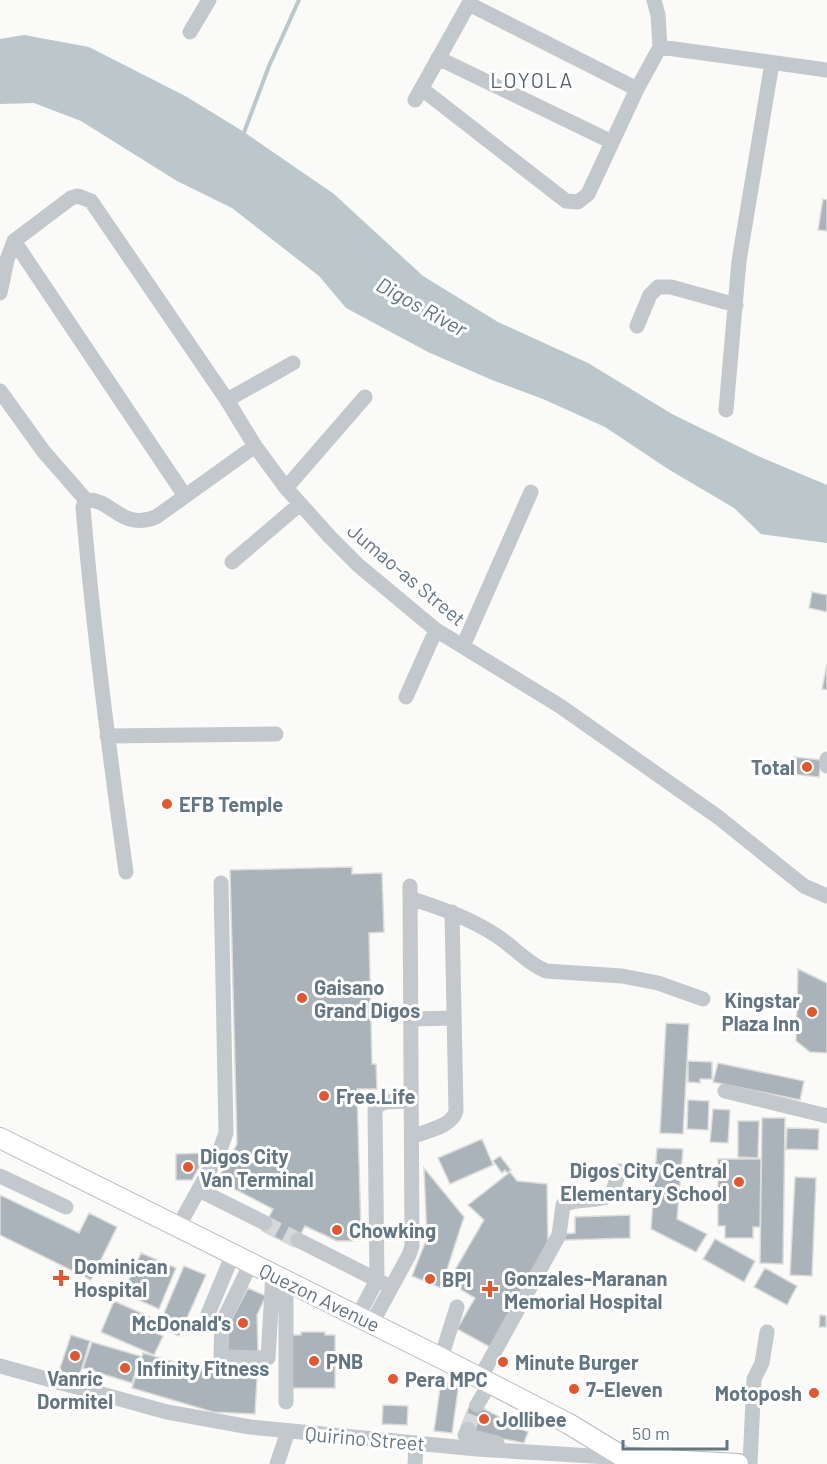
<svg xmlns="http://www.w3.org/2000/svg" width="827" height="1464" font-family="Barlow,sans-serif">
  <rect width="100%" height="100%" fill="#fafaf8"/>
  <!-- water -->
  <path fill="#bbc7cb" d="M 24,35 L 89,47 L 187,97 L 244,132 L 334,194 L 423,276 L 498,322 L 588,363 L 672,414 L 758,456 L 827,485 L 827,543 L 761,534 L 734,508 L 668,469 L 605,427 L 543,399 L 492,380 L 428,352 L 346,308 L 319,276 L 232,208 L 177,181 L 81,121 L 34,103 L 0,104 L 0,39 Z"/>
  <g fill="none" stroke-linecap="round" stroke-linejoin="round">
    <!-- stream -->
    <path stroke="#bbc7cb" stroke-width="4" d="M 243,135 L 269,66 L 299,0"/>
  </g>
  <!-- building -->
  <path fill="#aab3b9" stroke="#dcdcda" stroke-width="1.5" d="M 823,199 L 827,200 L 827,231 L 818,230 Z
    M 812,592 L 827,595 L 827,612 L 809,608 Z
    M 827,664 L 827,690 L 822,689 Z
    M 794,757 L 821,760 L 819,777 L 792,774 Z
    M 352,867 L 352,874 L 382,873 L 384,932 L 369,933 L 372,1064 L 376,1064 L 377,1089 L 357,1089 L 361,1233 L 358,1238 L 354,1241 L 337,1241 L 305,1226 L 294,1247 L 262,1231 L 273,1209 L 217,1180 L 237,1144 L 230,870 Z
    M 798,969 L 827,983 L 827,1053 L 810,1052 L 796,1041 Z
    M 666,1023 L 689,1024 L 683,1134 L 660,1133 Z
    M 688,1061 L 712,1062 L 712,1079 L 700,1079 L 700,1083 L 688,1082 Z
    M 718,1063 L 804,1081 L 800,1100 L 713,1082 Z
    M 688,1100 L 709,1101 L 708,1130 L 687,1129 Z
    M 713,1109 L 730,1110 L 728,1143 L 710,1142 Z
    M 762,1118 L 785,1118 L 783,1264 L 760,1263 Z
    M 738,1121 L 759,1121 L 758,1158 L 738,1157 Z
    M 787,1128 L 819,1129 L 818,1150 L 786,1149 Z
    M 482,1139 L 493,1165 L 450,1184 L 438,1158 Z
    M 657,1148 L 683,1149 L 677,1219 L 707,1234 L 696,1252 L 651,1229 Z
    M 207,1153 L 192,1180 L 176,1180 L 176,1154 Z
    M 500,1156 L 511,1170 L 507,1173 L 505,1170 L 502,1173 L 493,1161 Z
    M 718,1159 L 761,1159 L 760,1227 L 753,1227 L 753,1238 L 725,1238 L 725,1226 L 718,1226 Z
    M 424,1168 L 464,1217 L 441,1288 L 412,1276 L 427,1238 Z
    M 510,1172 L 517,1181 L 547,1184 L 548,1244 L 490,1347 L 457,1329 L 475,1298 L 448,1282 L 484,1220 L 468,1205 Z
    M 795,1177 L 816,1178 L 812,1276 L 790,1275 Z
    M 0,1195 L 79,1233 L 89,1213 L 117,1227 L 91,1280 L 0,1235 Z
    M 630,1215 L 630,1238 L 565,1240 L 565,1234 L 575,1233 L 575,1217 Z
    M 715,1239 L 755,1261 L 744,1282 L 703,1259 Z
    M 141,1253 L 176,1268 L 159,1309 L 123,1293 Z
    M 184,1266 L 206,1275 L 179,1336 L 158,1327 Z
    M 765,1268 L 797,1286 L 787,1305 L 754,1287 Z
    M 248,1288 L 266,1296 L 257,1315 L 258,1353 L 225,1352 L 225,1332 Z
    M 114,1301 L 159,1321 L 154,1332 L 163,1336 L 154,1355 L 101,1332 Z
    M 820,1315 L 826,1316 L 826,1327 L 819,1327 Z
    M 301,1332 L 325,1332 L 325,1335 L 335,1335 L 335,1388 L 292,1388 L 292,1335 L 301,1335 Z
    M 71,1335 L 90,1341 L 79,1377 L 59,1371 Z
    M 92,1342 L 140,1356 L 132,1383 L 83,1368 Z
    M 143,1353 L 223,1376 L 257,1378 L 255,1414 L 213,1412 L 132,1388 Z
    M 441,1381 L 459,1383 L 452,1433 L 434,1431 Z
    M 471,1402 L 528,1432 L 524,1443 L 483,1435 L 461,1426 Z
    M 383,1405 L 408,1406 L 407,1425 L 382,1424 Z"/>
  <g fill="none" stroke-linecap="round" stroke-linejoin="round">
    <!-- minor-tunnel -->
    <path stroke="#d5d9db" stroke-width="15" stroke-dasharray="15 8" stroke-linecap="butt" d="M 265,1223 L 298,1240
      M 468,1429 L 477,1405"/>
    <defs>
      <path id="major" d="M 0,1138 L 441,1358 L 569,1424 L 635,1464
        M 628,1458 L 738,1464"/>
    </defs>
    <!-- major casing -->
    <use href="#major" stroke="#b5babe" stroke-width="22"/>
    <!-- minor -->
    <path stroke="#c3c8cc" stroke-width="15" d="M 469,4 L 637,89
      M 190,32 L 209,0
      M 660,47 L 827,70
      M 438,58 L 612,142
      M 422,89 L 566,201 L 578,202 L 588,194 L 637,89 L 660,47 L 658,15 L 654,0
      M 415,100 L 471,0
      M 14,241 L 185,496
      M 0,293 L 7,260 L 14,241 L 71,198 L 78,196 L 91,201 L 227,400 L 255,446 L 286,488 L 330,537 L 358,565 L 436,630 L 560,706 L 718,817 L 804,886 L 827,896
      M 637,326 L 650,295 L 658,287 L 671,287 L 736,305
      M 0,391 L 44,452 L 86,500 C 112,498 120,531 156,517 L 255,446
      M 227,400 L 293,363
      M 726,410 L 739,261 L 772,63
      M 286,488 L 365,397
      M 86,500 L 83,507 C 93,629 109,751 126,872
      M 232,562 L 300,504
      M 463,646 L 531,492
      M 406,697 L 436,630
      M 107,736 L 276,734
      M 827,759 L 827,766
      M 410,898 C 440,908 470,918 497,936 C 514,947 528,964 546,971 L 622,976 L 658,983 L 703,999
      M 411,1019 L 454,1018
      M 725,1091 L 827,1116
      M 412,1137 C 425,1131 452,1127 456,1111 L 452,912
      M 0,1176 L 66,1207
      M 199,1190 L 265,1223
      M 178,1227 L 218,1155 L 226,1133 L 221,883
      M 298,1240 L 383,1283
      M 251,1263 L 222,1323 L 221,1357 L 268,1358 L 273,1274
      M 286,1280 L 286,1402
      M 208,1314 L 233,1254
      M 358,1316 L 377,1280 L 375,1109 L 377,1106 L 385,1102 L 411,1101
      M 372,1323 L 409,1255 L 412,1246 L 410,886
      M 441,1358 L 457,1307
      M 0,1366 L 167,1412 L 250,1427 L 477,1449 L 625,1458
      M 480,1378 L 559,1235 L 563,1205 C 579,1197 597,1203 612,1195 L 619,1171
      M 477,1405 L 490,1383
      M 468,1429 L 465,1435 L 497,1443
      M 277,1464 L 288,1431
      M 415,1464 L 416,1443
      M 750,1464 L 754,1379 L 762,1363 L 767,1332"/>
    <!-- major -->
    <use href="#major" stroke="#fff" stroke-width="20"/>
  </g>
  <!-- markers -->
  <g fill="#e4572e" stroke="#fff" stroke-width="2">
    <circle cx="807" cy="767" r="6"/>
    <circle cx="167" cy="804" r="6"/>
    <circle cx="302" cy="998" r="6"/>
    <circle cx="812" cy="1012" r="6"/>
    <circle cx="324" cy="1096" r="6"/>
    <circle cx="188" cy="1167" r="6"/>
    <circle cx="739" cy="1182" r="6"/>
    <circle cx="337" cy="1230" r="6"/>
    <path d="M58 1269h6v6h6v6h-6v6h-6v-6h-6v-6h6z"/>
    <circle cx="430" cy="1279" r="6"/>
    <path d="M487 1280h6v6h6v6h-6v6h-6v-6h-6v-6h6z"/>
    <circle cx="243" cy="1323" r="6"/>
    <circle cx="75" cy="1356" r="6"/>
    <circle cx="314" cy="1361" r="6"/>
    <circle cx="503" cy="1362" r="6"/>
    <circle cx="125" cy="1368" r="6"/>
    <circle cx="393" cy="1379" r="6"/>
    <circle cx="574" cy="1389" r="6"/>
    <circle cx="814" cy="1393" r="6"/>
    <circle cx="484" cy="1419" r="6"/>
  </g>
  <g text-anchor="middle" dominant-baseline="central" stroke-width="6" stroke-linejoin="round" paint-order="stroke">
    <!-- street labels -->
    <g font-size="20" fill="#657683" stroke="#fff">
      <text transform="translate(407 574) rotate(40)">Jumao-as Street</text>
      <text transform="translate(320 1297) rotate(26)">Quezon Avenue</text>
      <text transform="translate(365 1438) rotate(5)">Quirino Street</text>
    </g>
    <!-- poi labels -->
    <g font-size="20" font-weight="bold" fill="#657683" stroke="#fff" text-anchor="start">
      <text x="795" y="767" text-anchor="end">Total</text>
      <text x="179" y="804">EFB Temple</text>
      <text x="314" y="987">Gaisano<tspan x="314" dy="23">Grand Digos</tspan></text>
      <text x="800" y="1000" text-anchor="end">Kingstar<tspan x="800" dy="23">Plaza Inn</tspan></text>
      <text x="336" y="1096">Free.Life</text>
      <text x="200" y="1156">Digos City<tspan x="200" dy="23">Van Terminal</tspan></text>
      <text x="727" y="1170" text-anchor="end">Digos City Central<tspan x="727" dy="23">Elementary School</tspan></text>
      <text x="349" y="1230">Chowking</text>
      <text x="74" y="1266">Dominican<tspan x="74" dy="23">Hospital</tspan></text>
      <text x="504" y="1278">Gonzales-Maranan<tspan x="504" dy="23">Memorial Hospital</tspan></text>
      <text x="442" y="1279">BPI</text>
      <text x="231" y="1323" text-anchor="end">McDonald's</text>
      <text x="326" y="1361">PNB</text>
      <text x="515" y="1362">Minute Burger</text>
      <text x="137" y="1368">Infinity Fitness</text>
      <text x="75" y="1378" text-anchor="middle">Vanric<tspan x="75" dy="23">Dormitel</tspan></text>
      <text x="405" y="1379">Pera MPC</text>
      <text x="586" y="1389">7-Eleven</text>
      <text x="802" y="1393" text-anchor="end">Motoposh</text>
      <text x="496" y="1419">Jollibee</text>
    </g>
    <!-- neighbourhood labels -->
    <g font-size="21" letter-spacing="1.5" fill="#57646e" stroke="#fff">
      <text x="532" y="79">LOYOLA</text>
    </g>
    <!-- water labels -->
    <g font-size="21" font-style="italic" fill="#60757c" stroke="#fff">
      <text transform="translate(422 306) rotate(29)">Digos River</text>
    </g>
  </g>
  <!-- scale -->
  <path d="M623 1440v9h104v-9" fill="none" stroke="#657683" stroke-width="3"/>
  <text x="632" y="1440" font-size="18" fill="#657683" stroke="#ffffff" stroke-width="4.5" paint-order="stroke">50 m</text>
</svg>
